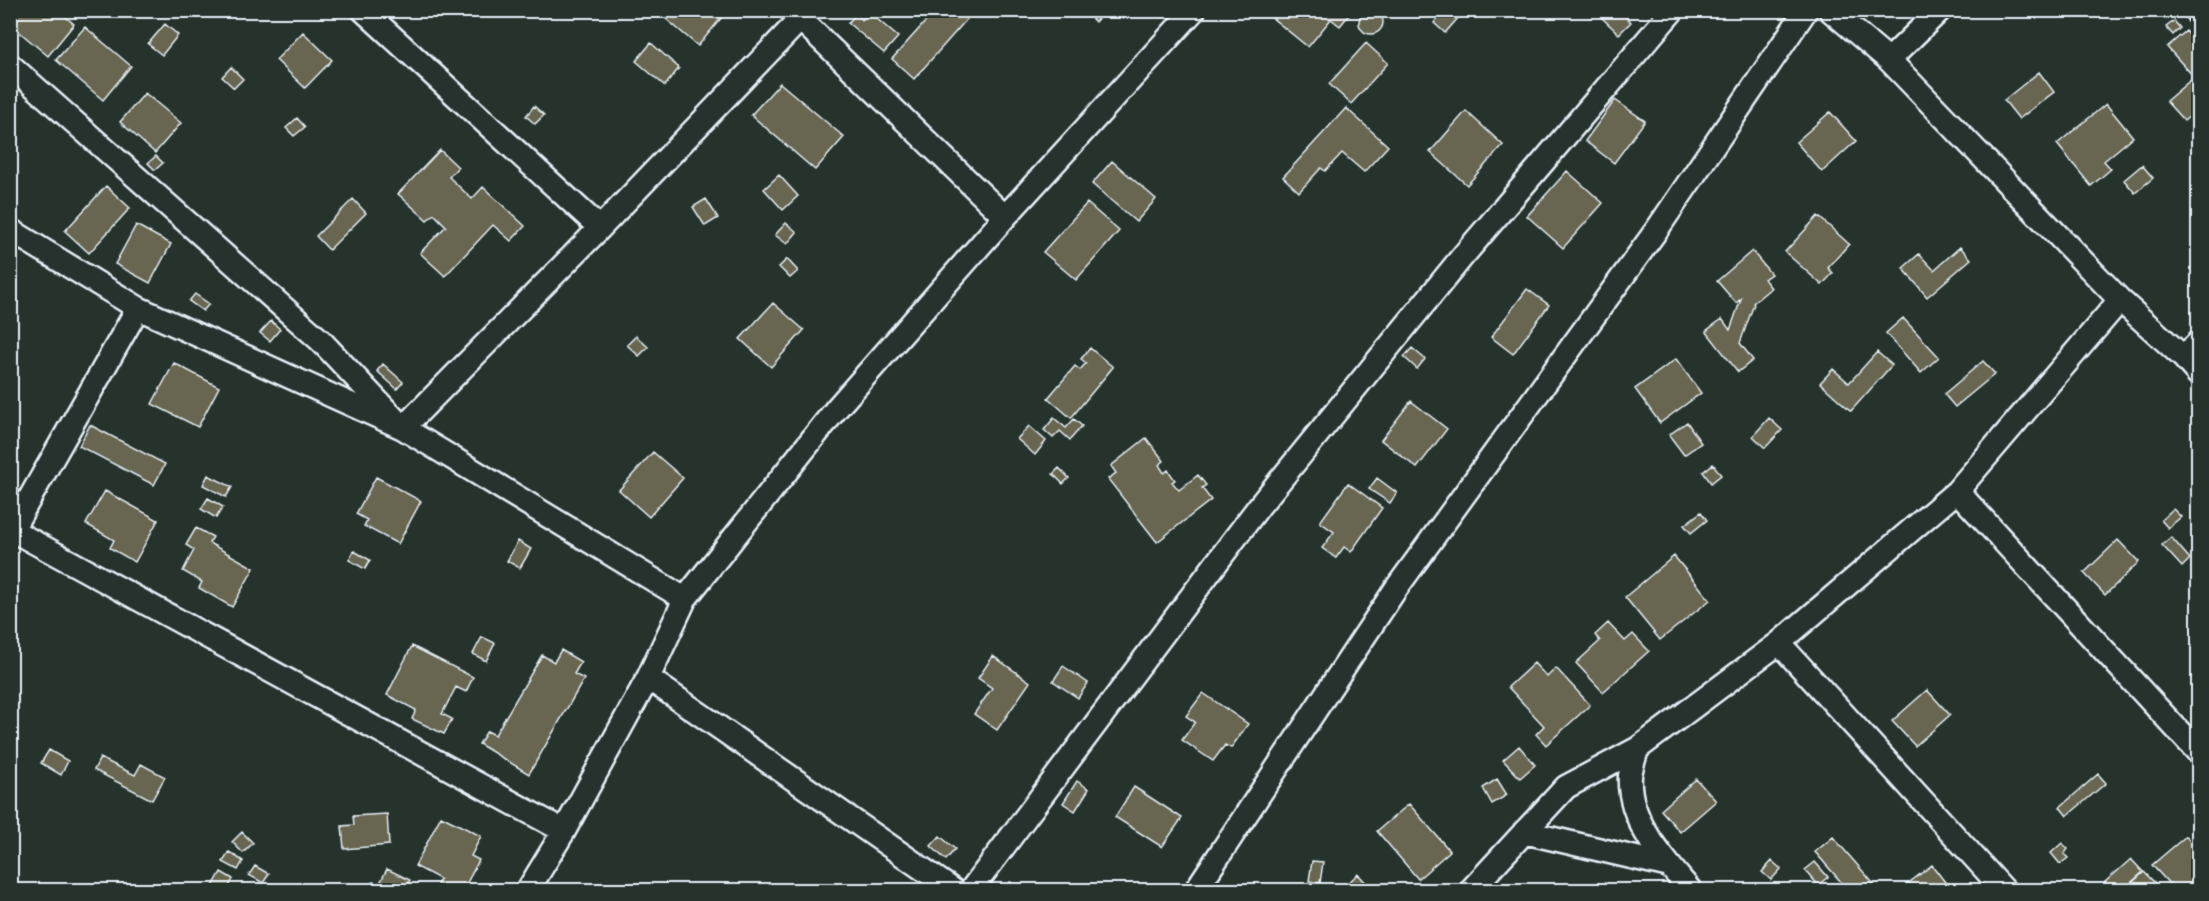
<svg xmlns="http://www.w3.org/2000/svg" width="2209" height="901" font-family="'Architects Daughter',sans-serif">
  <rect width="100%" height="100%" fill="#26332d"/>
  <filter id="ink" filterUnits="userSpaceOnUse"><feTurbulence type="fractalNoise" baseFrequency=".0167" numOctaves="2"/><feDisplacementMap in="SourceGraphic" scale="12" xChannelSelector="R" yChannelSelector="G"/><feConvolveMatrix kernelMatrix="1 2 1 2 8 2 1 2 1" color-interpolation-filters="sRGB"/></filter>
  <g filter="url(#ink)">
    <!-- building -->
    <path fill="#676651" stroke="#e8f1f8" stroke-width="1.5" d="M1359 22a12 12 0 1 1 24 0a12 12 0 1 1-24 0Z
      M 13,10 L 58,10 L 74,24 L 48,56 L 10,24 L 10,13 Z
      M 672,10 L 726,10 L 727,11 L 698,46 L 665,18 Z
      M 936,10 L 975,10 L 914,79 L 892,59 Z
      M 1083,10 L 1106,10 L 1095,22 Z
      M 1276,10 L 1353,10 L 1340,26 L 1331,19 L 1308,47 L 1271,17 Z
      M 1444,10 L 1451,10 L 1459,17 L 1445,33 L 1434,23 Z
      M 1607,10 L 1619,10 L 1631,22 L 1619,34 L 1601,17 Z
      M 869,12 L 898,37 L 884,53 L 848,23 L 856,14 L 862,20 Z
      M 2174,21 L 2180,28 L 2173,35 L 2166,27 Z
      M 165,24 L 178,35 L 162,55 L 148,44 Z
      M 85,27 L 131,66 L 103,100 L 56,60 Z
      M 2186,31 L 2198,45 L 2198,109 L 2184,121 L 2166,101 L 2194,77 L 2167,47 Z
      M 303,32 L 332,60 L 305,88 L 276,60 Z
      M 651,43 L 679,68 L 665,86 L 636,61 Z
      M 1366,43 L 1388,63 L 1351,104 L 1329,84 Z
      M 231,67 L 243,79 L 234,88 L 222,77 Z
      M 2039,72 L 2054,92 L 2019,119 L 2004,100 Z
      M 780,83 L 844,137 L 815,170 L 751,115 Z
      M 145,93 L 181,123 L 155,153 L 120,122 Z
      M 1615,100 L 1645,121 L 1614,163 L 1585,141 Z
      M 2106,104 L 2133,137 L 2104,161 L 2111,169 L 2091,186 L 2057,144 Z
      M 534,106 L 544,115 L 535,124 L 526,116 Z
      M 1346,108 L 1388,146 L 1364,172 L 1342,153 L 1325,171 L 1321,168 L 1299,192 L 1283,177 Z
      M 1466,111 L 1503,145 L 1467,185 L 1430,152 Z
      M 1830,112 L 1856,141 L 1822,172 L 1796,142 Z
      M 297,118 L 305,127 L 294,136 L 286,128 Z
      M 440,150 L 458,167 L 449,177 L 472,199 L 483,187 L 525,226 L 511,241 L 493,225 L 445,276 L 420,253 L 446,226 L 434,214 L 427,220 L 398,194 Z
      M 156,156 L 163,163 L 155,170 L 148,163 Z
      M 1112,161 L 1156,199 L 1136,222 L 1092,184 Z
      M 2142,165 L 2153,178 L 2135,193 L 2124,180 Z
      M 1567,171 L 1603,203 L 1563,248 L 1527,216 Z
      M 779,175 L 798,196 L 783,210 L 764,189 Z
      M 106,186 L 130,208 L 89,253 L 65,231 Z
      M 353,199 L 366,213 L 329,250 L 316,236 Z
      M 706,199 L 718,218 L 705,226 L 693,207 Z
      M 1087,203 L 1119,231 L 1076,280 L 1043,252 Z
      M 1818,216 L 1849,244 L 1828,268 L 1833,273 L 1822,285 L 1785,252 Z
      M 786,223 L 797,232 L 787,244 L 775,235 Z
      M 136,225 L 171,244 L 150,283 L 115,264 Z
      M 1960,247 L 1971,259 L 1927,297 L 1903,268 L 1919,254 L 1934,270 Z
      M 1752,251 L 1771,274 L 1764,279 L 1771,288 L 1753,303 L 1754,304 L 1740,343 L 1753,360 L 1738,372 L 1706,331 L 1722,319 L 1730,330 L 1741,299 L 1736,303 L 1717,281 Z
      M 787,259 L 798,271 L 790,278 L 779,267 Z
      M 1527,289 L 1549,305 L 1513,354 L 1491,337 Z
      M 195,294 L 209,304 L 203,311 L 189,301 Z
      M 773,303 L 804,330 L 771,367 L 740,339 Z
      M 1903,318 L 1939,357 L 1921,373 L 1886,333 Z
      M 271,321 L 280,329 L 270,341 L 260,333 Z
      M 636,336 L 648,347 L 639,356 L 627,345 Z
      M 1090,348 L 1113,367 L 1071,418 L 1048,398 L 1075,366 L 1080,370 L 1086,363 L 1081,359 Z
      M 1412,348 L 1425,359 L 1417,369 L 1404,357 Z
      M 1877,352 L 1892,365 L 1851,411 L 1820,383 L 1833,369 L 1849,383 Z
      M 1676,359 L 1701,393 L 1660,423 L 1635,389 Z
      M 1983,361 L 1995,374 L 1955,407 L 1944,394 Z
      M 174,363 L 219,387 L 198,427 L 152,404 Z
      M 383,364 L 403,382 L 397,389 L 377,371 Z
      M 1411,401 L 1447,429 L 1417,468 L 1381,440 Z
      M 1054,418 L 1066,428 L 1074,419 L 1082,426 L 1070,440 L 1060,431 L 1053,438 L 1044,430 Z
      M 1769,418 L 1782,430 L 1765,448 L 1753,436 Z
      M 1687,422 L 1701,443 L 1684,455 L 1669,435 Z
      M 90,425 L 165,464 L 154,485 L 79,446 Z
      M 1029,426 L 1046,441 L 1035,455 L 1017,439 Z
      M 1146,438 L 1164,461 L 1159,465 L 1164,473 L 1168,470 L 1175,480 L 1172,482 L 1179,490 L 1198,475 L 1206,485 L 1202,488 L 1211,500 L 1157,542 L 1108,479 L 1116,473 L 1111,466 Z
      M 653,452 L 683,478 L 649,517 L 619,490 Z
      M 1713,464 L 1721,475 L 1711,483 L 1703,472 Z
      M 1059,468 L 1069,478 L 1063,484 L 1053,474 Z
      M 208,475 L 232,487 L 226,497 L 203,485 Z
      M 376,477 L 421,501 L 398,544 L 364,526 L 367,520 L 356,514 Z
      M 1377,478 L 1397,493 L 1390,503 L 1369,489 Z
      M 1348,483 L 1382,508 L 1351,552 L 1344,547 L 1336,558 L 1322,548 L 1334,532 L 1320,522 Z
      M 105,491 L 158,520 L 135,562 L 110,548 L 114,540 L 86,524 Z
      M 208,498 L 223,507 L 216,518 L 201,509 Z
      M 2173,509 L 2181,517 L 2168,528 L 2161,520 Z
      M 1701,512 L 1707,520 L 1691,533 L 1684,525 Z
      M 196,528 L 213,537 L 209,543 L 254,568 L 232,607 L 199,588 L 202,582 L 183,571 L 194,550 L 186,545 Z
      M 2198,535 L 2198,550 L 2191,542 Z
      M 2171,537 L 2190,559 L 2182,567 L 2162,545 Z
      M 2118,540 L 2139,562 L 2105,595 L 2084,573 Z
      M 518,541 L 531,549 L 520,568 L 507,561 Z
      M 354,551 L 370,560 L 365,569 L 349,560 Z
      M 1674,556 L 1710,600 L 1660,640 L 1625,597 Z
      M 1608,623 L 1625,641 L 1633,634 L 1649,651 L 1603,692 L 1576,663 L 1600,641 L 1595,635 Z
      M 482,637 L 495,643 L 486,661 L 473,654 Z
      M 412,646 L 473,677 L 466,692 L 456,687 L 442,714 L 452,719 L 444,734 L 412,719 L 416,710 L 387,695 Z
      M 561,650 L 581,662 L 574,674 L 584,679 L 529,774 L 479,744 L 487,731 L 495,735 L 542,655 L 554,662 Z
      M 993,656 L 1030,682 L 997,730 L 974,714 L 992,688 L 978,678 Z
      M 1534,663 L 1547,677 L 1556,668 L 1590,705 L 1546,745 L 1536,734 L 1544,726 L 1508,687 Z
      M 1063,666 L 1088,683 L 1078,698 L 1053,681 Z
      M 1927,690 L 1950,715 L 1915,746 L 1892,721 Z
      M 1203,693 L 1248,724 L 1231,748 L 1225,745 L 1213,761 L 1182,740 L 1195,722 L 1186,716 Z
      M 1519,746 L 1535,765 L 1520,778 L 1503,760 Z
      M 49,750 L 68,761 L 61,775 L 41,763 Z
      M 100,758 L 135,775 L 141,764 L 165,777 L 152,800 L 94,770 Z
      M 2098,774 L 2106,783 L 2067,816 L 2060,807 Z
      M 1497,779 L 1507,795 L 1492,804 L 1483,788 Z
      M 1696,779 L 1716,801 L 1680,832 L 1661,810 Z
      M 1077,781 L 1089,789 L 1075,811 L 1063,803 Z
      M 1134,787 L 1182,818 L 1162,847 L 1115,817 Z
      M 1409,804 L 1450,851 L 1418,879 L 1377,831 Z
      M 387,814 L 389,845 L 344,849 L 342,826 L 354,825 L 353,816 Z
      M 441,816 L 481,836 L 471,856 L 479,860 L 463,890 L 448,890 L 437,885 L 440,879 L 415,866 Z
      M 242,832 L 253,843 L 243,853 L 232,842 Z
      M 940,836 L 955,849 L 946,860 L 931,846 Z
      M 2186,836 L 2198,851 L 2197,855 L 2198,889 L 2196,890 L 2175,890 L 2152,865 Z
      M 1833,837 L 1879,890 L 1848,890 L 1815,852 Z
      M 2062,843 L 2068,849 L 2064,854 L 2068,858 L 2060,864 L 2051,853 Z
      M 229,852 L 243,861 L 238,870 L 223,862 Z
      M 2131,859 L 2143,872 L 2125,888 L 2127,890 L 2112,890 L 2105,882 Z
      M 1312,861 L 1323,862 L 1320,883 L 1309,881 Z
      M 1772,861 L 1781,869 L 1771,880 L 1762,872 Z
      M 1815,862 L 1828,877 L 1818,885 L 1805,870 Z
      M 1932,865 L 1951,890 L 1902,890 L 1901,889 Z
      M 255,866 L 269,874 L 263,883 L 249,875 Z
      M 387,869 L 410,880 L 405,890 L 368,890 L 373,882 L 379,885 Z
      M 221,872 L 233,879 L 227,890 L 215,890 L 212,888 Z
      M 2144,872 L 2162,890 L 2128,890 L 2126,888 Z
      M 1358,874 L 1368,885 L 1362,890 L 1356,890 L 1348,883 Z
      M 1010,882 L 1020,888 L 1019,890 L 1005,890 Z"/>
    <g fill="none" stroke-linecap="round" stroke-linejoin="round">
      <defs>
        <path id="street" d="M 363,10 L 600,228
          M 791,10 L 1005,217
          M 1830,10 L 1889,60 L 2120,300 L 2183,357 L 2198,374
          M 2196,10 L 2198,14
          M 1889,60 L 1940,10
          M 10,65 L 321,341 L 403,428 L 600,228 L 809,10
          M 10,230 L 138,308 L 403,428 L 685,599
          M 2183,357 L 2198,343
          M 1957,491 L 2198,752
          M 10,529 L 564,831
          M 10,533 L 138,308
          M 1779,643 L 2004,890
          M 648,678 L 953,890
          M 1637,749 C 1635,757 1631,767 1630,776 C 1627,820 1664,859 1690,890
          M 1524,832 L 1670,866
          M 528,890 L 564,831 L 648,678 L 685,599 L 837,408 L 1005,217 L 1194,10
          M 971,890 L 1260,505 L 1462,257 L 1673,10
          M 1196,890 L 1395,590 L 1658,228 L 1806,10
          M 1471,890 L 1566,787 L 1637,749 L 1779,643 L 1957,491 L 2120,300"/>
      </defs>
      <!-- street casing -->
      <use href="#street" stroke="#e8f1f8" stroke-width="27"/>
      <!-- street -->
      <use href="#street" stroke="#26332d" stroke-width="22"/>
    </g>
  </g>
  <!-- margin -->
  <rect width="2209" height="901" fill="none" stroke="#26332d" stroke-width="36"/>
  <rect x="18" y="18" width="2173" height="865" fill="none" stroke="#e8f1f8" stroke-width="2" filter="url(#ink)"/>
</svg>
